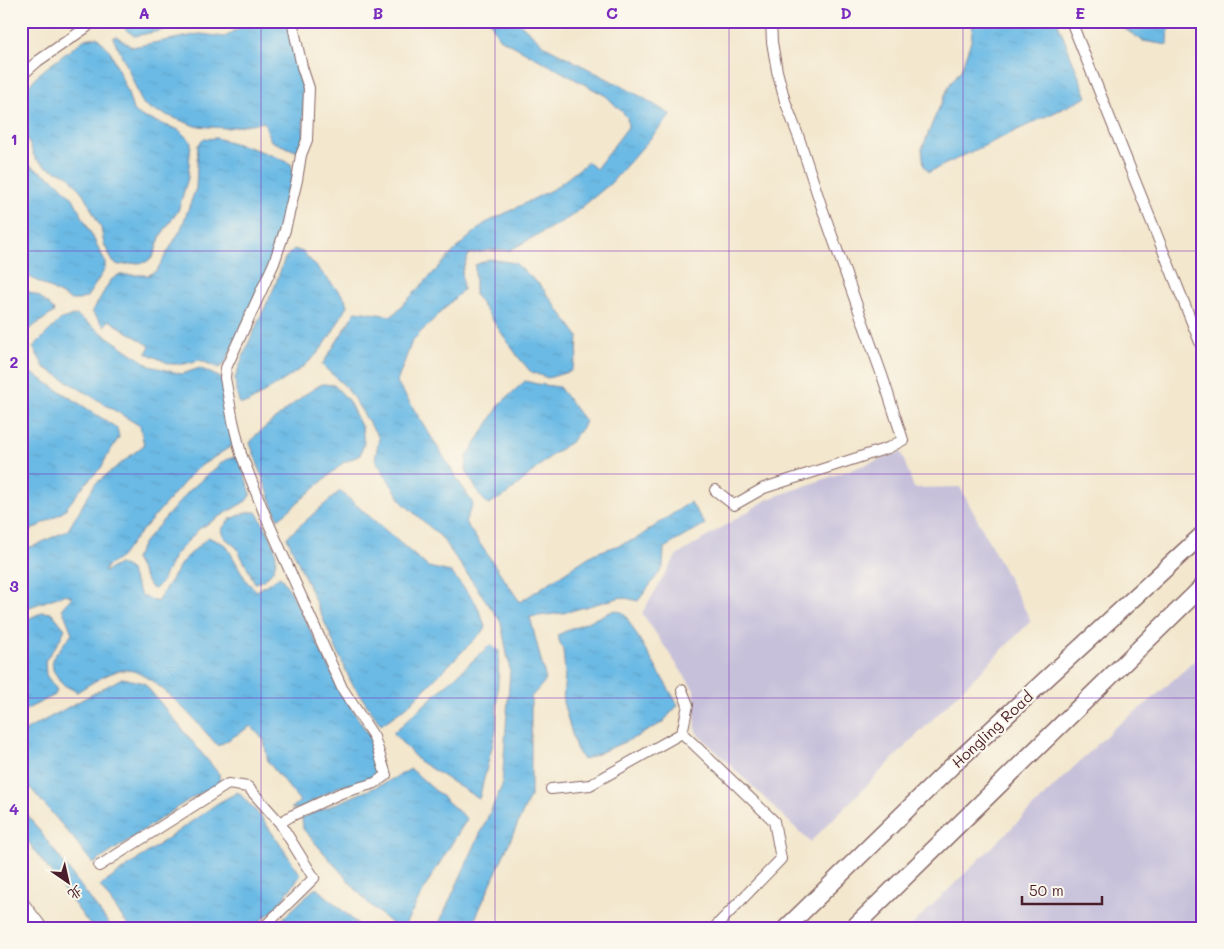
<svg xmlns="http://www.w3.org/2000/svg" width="1224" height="949" font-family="Mali,'LXGW WenKai TC',sans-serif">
  <defs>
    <pattern id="water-ripples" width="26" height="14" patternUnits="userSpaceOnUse" patternTransform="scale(1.25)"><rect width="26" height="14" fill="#6bbae5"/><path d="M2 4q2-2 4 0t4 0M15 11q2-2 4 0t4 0" fill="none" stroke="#5e9fc5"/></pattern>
  </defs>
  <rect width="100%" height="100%" fill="#fbf7ec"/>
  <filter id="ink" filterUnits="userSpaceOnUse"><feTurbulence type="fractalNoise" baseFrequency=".02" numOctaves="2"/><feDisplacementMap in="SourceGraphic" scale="10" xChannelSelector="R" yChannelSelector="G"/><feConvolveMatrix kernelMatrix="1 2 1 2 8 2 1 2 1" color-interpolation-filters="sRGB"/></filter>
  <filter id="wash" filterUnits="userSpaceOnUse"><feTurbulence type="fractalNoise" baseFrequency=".0096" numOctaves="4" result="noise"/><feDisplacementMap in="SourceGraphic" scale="20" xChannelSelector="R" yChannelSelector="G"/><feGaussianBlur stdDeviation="1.12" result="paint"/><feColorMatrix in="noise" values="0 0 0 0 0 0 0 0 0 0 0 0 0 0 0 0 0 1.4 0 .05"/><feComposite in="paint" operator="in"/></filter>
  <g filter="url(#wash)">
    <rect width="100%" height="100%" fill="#f3e7cd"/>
    <!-- industrial -->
    <path fill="#c6c0da" d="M 901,452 L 914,488 L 960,487 L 1031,621 L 810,842 L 696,732 L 694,690 L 642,613 L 676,556 L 768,499 Z
      M 1203,653 L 1203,928 L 909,928 L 1115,727 L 1151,700 Z"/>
    <!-- water -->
    <path fill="url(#water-ripples)" stroke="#5a6c88" d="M 122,21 L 221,21 L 217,23 L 189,25 L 135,36 L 126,30 Z
      M 239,21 L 288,21 L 303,89 L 304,140 L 298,152 L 271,141 L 264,122 L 227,128 L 195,126 L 151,109 L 142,103 L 128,68 L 113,38 L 116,36 L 132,47 L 200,34 L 225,37 L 239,28 Z
      M 490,21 L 517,21 L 545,46 L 642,97 L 671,115 L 611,183 L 570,217 L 510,250 L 490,250 L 469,254 L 462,271 L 463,290 L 412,341 L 397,382 L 473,504 L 465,522 L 520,602 L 593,554 L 636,539 L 690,502 L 705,524 L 664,548 L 663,568 L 638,601 L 622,597 L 563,613 L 530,617 L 546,680 L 531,697 L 531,794 L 471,928 L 437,928 L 502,786 L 510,670 L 501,622 L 441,537 L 403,503 L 375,459 L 379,438 L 347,388 L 322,365 L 356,311 L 392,316 L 460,245 L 484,224 L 555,188 L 588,162 L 596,169 L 628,127 L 627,117 L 606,96 L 499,38 Z
      M 975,21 L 1057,21 L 1087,97 L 929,172 L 924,166 L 922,149 L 934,119 L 950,84 L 961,70 L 971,41 L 973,23 Z
      M 1087,21 L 1169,21 L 1168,45 L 1143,41 L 1117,24 Z
      M 97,37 L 110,51 L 127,90 L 133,110 L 143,117 L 179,130 L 191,142 L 188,178 L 178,211 L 161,235 L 153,257 L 146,262 L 119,265 L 113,262 L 104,244 L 101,228 L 84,195 L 69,176 L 45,166 L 35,158 L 21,123 L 21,94 L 41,72 L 85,39 Z
      M 216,138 C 241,145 268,152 291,164 L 295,178 L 270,266 L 224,365 L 218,368 L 200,360 L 184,364 L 170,364 L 146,353 L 150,346 L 109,320 L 104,326 L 92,312 L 110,281 L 118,275 L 149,275 L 157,270 L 181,229 L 196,188 L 198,145 L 204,139 Z
      M 21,145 L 27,164 L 55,180 L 73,198 L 105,261 L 105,269 L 87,297 L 79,300 L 71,300 L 21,272 Z
      M 294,249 L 303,252 L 345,298 L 347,306 C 338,322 328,343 315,356 C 297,374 269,389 248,403 L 240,404 L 236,392 L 235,378 L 248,344 L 274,288 L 285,258 Z
      M 490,259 L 515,263 L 541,286 L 578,336 L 577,356 L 571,371 L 548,378 L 531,372 L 519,358 L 475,295 L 475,265 Z
      M 21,288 L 40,297 L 53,309 L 54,312 L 21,335 Z
      M 76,315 L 150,366 L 182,374 L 200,368 L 223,379 L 231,421 L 233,445 L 196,469 L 132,542 L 121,557 L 106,567 L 104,572 L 119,564 L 129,569 L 141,595 L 157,602 L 182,562 L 208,537 L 226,545 L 247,582 L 257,591 L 280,576 L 291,592 L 343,695 L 375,745 L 382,771 L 374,780 L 338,787 L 299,809 L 291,809 L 300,801 L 268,762 L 264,740 L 251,726 L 218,746 C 200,726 150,666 123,670 C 108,672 90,684 77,692 L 62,684 L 53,670 L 52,659 L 72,633 L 62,608 L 72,597 L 66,594 L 21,610 L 21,549 L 34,546 L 68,530 L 95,484 L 144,445 L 140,426 L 44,367 L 33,347 L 61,319 Z
      M 21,366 L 117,428 L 119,437 L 106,458 L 101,468 L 85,484 L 63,512 L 21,536 Z
      M 525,381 L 537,384 L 559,387 L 585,421 L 583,426 L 571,442 L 552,455 L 506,495 L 488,504 L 480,496 L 466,470 L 467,457 L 501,403 Z
      M 322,384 L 334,385 L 348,400 L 362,428 L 364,443 L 360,455 L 343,463 L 287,512 L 278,519 L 250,443 L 256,435 L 304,395 Z
      M 238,456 L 251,494 L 246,501 L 199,529 L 174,556 L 161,583 L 155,589 L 150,587 L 135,559 L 144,542 L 190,490 L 225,460 Z
      M 340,491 L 428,567 L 451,572 L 476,603 L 486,628 L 408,706 L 381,725 L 351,682 L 287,537 Z
      M 247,512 L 256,512 C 266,528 285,555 271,573 C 265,579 263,581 255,583 L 237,548 L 224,537 L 222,529 L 229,520 Z
      M 615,610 L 624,613 L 678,705 L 662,723 L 636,737 L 583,760 L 576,748 L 563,702 L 565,672 L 563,650 L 557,635 Z
      M 43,612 L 52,613 L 65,629 L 59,641 L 45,661 L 46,675 L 57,690 L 55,695 L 21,712 L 21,622 Z
      M 490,645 L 499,651 L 496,731 L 479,799 L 419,761 L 393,733 Z
      M 122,678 L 144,683 L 219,774 L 220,783 L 190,799 L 93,864 L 74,839 L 21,777 L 21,733 Z
      M 411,769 L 467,819 L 431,877 L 403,928 L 396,928 L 368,903 L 303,829 L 302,818 L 385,783 Z
      M 238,792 L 262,818 L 301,875 L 274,910 L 251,928 L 130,928 L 100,886 L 218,803 Z
      M 21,806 L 112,928 L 92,928 L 21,832 Z
      M 316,887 L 362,928 L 273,928 Z"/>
  </g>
  <g filter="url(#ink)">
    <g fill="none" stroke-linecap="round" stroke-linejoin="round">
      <defs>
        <path id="minor" d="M 1071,21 L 1203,350
          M 21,76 L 38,61 L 87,27 L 88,21
          M 715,490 L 734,505 L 764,488 L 888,448 L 903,440 L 883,378 L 821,205 L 799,138 L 785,101 L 777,71 L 772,42 L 771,21
          M 682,690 L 688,705 L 682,733
          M 551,789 L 590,785 L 682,733 L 774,821 L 781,859 L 714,928
          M 99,866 L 228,784 L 248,787 L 280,823 L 291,816 L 341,793 L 375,783 L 386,775 L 374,737 L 342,688 L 265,515 L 241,454 L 233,421 L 225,378 L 226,368 L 274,263 L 285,230 L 297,180 L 301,155 L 307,140 L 309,88 L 302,67 L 292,21
          M 263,928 L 314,878 L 280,823"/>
        <path id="secondary" d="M 21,903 L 40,928
          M 21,925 L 23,928"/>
        <path id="primary" d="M 786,928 L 952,766 L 1203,534
          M 853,928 L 1203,586"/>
      </defs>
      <!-- minor casing -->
      <use href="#minor" stroke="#856564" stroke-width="12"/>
      <!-- secondary casing -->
      <use href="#secondary" stroke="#856564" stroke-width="16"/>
      <!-- primary casing -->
      <use href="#primary" stroke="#856564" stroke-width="19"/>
      <!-- minor -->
      <use href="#minor" stroke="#fff" stroke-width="10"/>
      <!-- secondary -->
      <use href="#secondary" stroke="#fff" stroke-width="14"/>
      <!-- primary -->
      <use href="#primary" stroke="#fff" stroke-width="16"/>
    </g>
  </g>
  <!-- grid -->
  <path fill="none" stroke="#7b2cbf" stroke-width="1" stroke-opacity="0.55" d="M 261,21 L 261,928M 495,21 L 495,928M 729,21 L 729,928M 963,21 L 963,928M 21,251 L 1203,251M 21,474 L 1203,474M 21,698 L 1203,698"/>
  <g text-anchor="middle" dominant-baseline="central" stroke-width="4.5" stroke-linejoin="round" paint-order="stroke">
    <!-- street labels -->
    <g font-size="15" fill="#4a1f2b" stroke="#fbf7ec">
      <text transform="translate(992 729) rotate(-43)">Hongling Road</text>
    </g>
  </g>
  <!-- margin -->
  <rect width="1224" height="949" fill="none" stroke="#fbf7ec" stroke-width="55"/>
  <!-- north arrow -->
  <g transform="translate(68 882) rotate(146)" stroke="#fbf7ec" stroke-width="4" paint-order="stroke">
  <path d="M0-4L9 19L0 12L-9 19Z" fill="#4a1f2b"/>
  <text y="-8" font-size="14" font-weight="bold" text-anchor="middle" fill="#4a1f2b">北</text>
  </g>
  <!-- scale -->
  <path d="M1022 896v8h80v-8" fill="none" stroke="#4a1f2b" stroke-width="2.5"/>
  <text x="1029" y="896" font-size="15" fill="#4a1f2b" stroke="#fbf7ec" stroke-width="4" paint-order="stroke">50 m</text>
  <rect x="28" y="28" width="1168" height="894" fill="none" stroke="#7b2cbf" stroke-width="2"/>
  <g font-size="16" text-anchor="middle" font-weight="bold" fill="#7b2cbf">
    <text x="144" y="19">A</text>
    <text x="378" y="19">B</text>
    <text x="612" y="19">C</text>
    <text x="846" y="19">D</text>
    <text x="1080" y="19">E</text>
    <text x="14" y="145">1</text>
    <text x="14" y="368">2</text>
    <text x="14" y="592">3</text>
    <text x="14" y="815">4</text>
  </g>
</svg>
